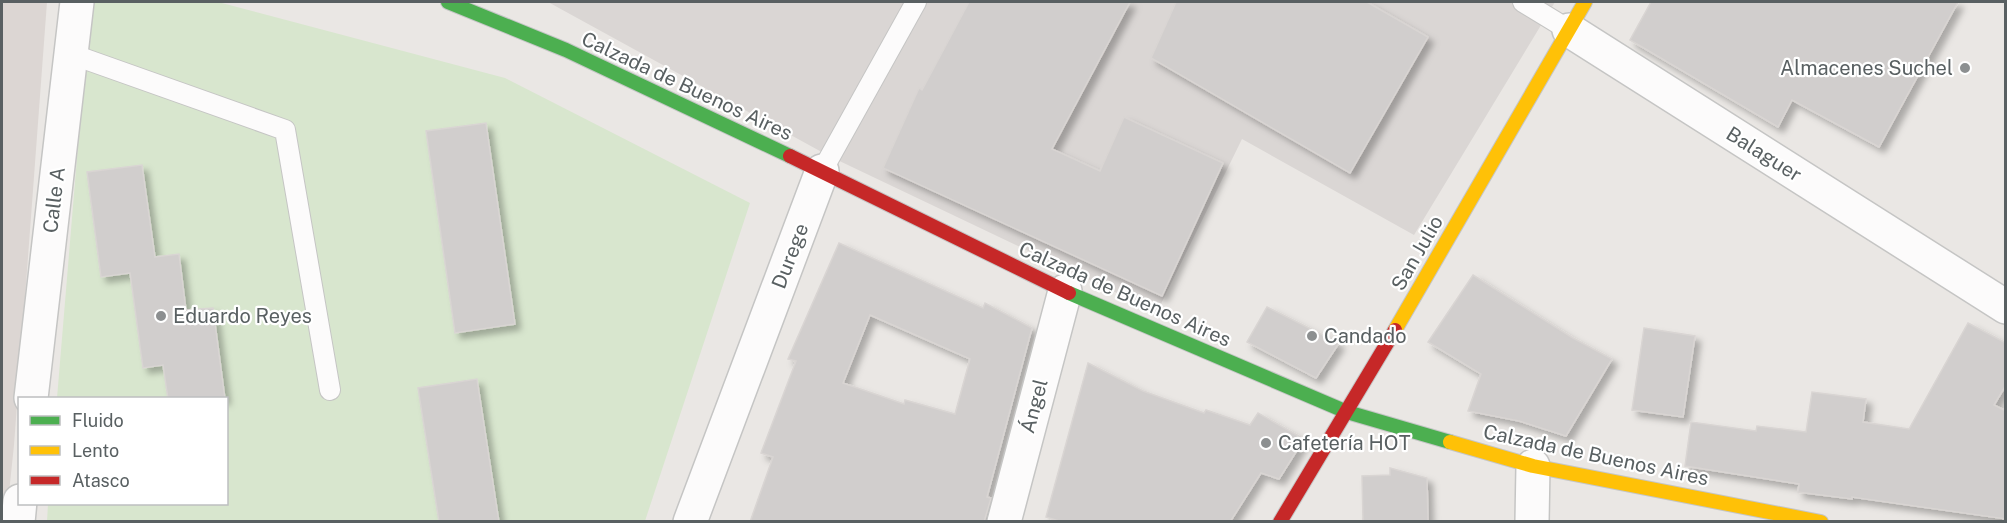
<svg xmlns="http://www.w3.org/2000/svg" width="2007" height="523" font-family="'Public Sans',sans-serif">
  <defs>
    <filter id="shadow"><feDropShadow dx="5.5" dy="5.5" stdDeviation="3" flood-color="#0004"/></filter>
  </defs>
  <rect width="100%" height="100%" fill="#eae7e4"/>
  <!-- industrial -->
  <path fill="#dad6d4" d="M 548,2 L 1555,2 L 1414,235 L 1242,139 L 1157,312 L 829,156 Z"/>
  <!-- education -->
  <path fill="#dcd6d3" d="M 2,2 L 47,2 L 14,445 L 6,522 L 2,521 Z"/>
  <!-- green -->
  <path fill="#d8e6ce" d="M 90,2 L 218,2 L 505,78 L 750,203 L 645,521 L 47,522 L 48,504 L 226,504 L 226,398 L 57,398 Z"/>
  <!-- building -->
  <path fill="#d1cecd" stroke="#d9d5d3" stroke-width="1.5" fill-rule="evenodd" filter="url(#shadow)" d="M 969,2 L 1130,2 L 1052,149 L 1100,171 L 1124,117 L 1223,163 L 1162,296 L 883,168 L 919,88 L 922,90 Z
    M 1176,2 L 1367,2 L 1428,37 L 1350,173 L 1151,58 Z
    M 1651,2 L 1958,2 L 1879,147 L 1792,100 L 1778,127 L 1630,40 Z
    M 486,123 L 515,324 L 455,333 L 426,131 Z
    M 142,165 L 155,257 L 179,254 L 186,310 L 213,308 L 225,399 L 168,399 L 163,365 L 143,368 L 130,273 L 101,277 L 87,172 Z
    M 839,243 L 983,308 L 985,303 L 1032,328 L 987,497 L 991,498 L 984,522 L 750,522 L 773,457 L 761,453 L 796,361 L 788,359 ZM 870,315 L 970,359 L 955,414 L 905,400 L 904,404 L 843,383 Z
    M 1473,275 L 1573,338 L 1612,359 L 1566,436 L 1519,421 L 1468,411 L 1481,374 L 1428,342 Z
    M 1267,307 L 1339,343 L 1316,378 L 1247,342 Z
    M 1968,323 L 2006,343 L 2006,385 L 1994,405 L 2006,411 L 2006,519 L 1852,497 L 1852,499 L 1798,492 L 1799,484 L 1685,466 L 1691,422 L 1756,431 L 1757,426 L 1806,432 L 1812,392 L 1866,399 L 1863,422 L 1909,429 Z
    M 1644,328 L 1695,336 L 1683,417 L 1632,410 Z
    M 1088,363 L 1143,391 L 1204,413 L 1206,410 L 1250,425 L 1258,413 L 1304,439 L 1279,479 L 1261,473 L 1230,522 L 1062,522 L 1046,517 Z
    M 477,379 L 499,522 L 439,522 L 418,388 Z
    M 1390,468 L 1427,478 L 1428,522 L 1363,522 L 1362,476 L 1390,475 Z"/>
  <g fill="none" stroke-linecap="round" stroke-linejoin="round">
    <defs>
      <path id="lane" d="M 1523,2 L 1569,30
        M 71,54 L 285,130 L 330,390
        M 822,171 L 916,2"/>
      <path id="street" d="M 1569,30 L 2006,307
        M 31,398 L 77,2
        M 18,522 L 20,501
        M 690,522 L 822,171
        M 1004,522 L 1065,291
        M 1532,522 L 1533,466"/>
      <path id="fast" d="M 448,2 L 566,50 L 790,156
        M 1069,293 L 1347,412 L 1450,442"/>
      <path id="slow" d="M 1395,330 L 1585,2
        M 1450,442 L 1533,466 L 1821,522"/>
      <path id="jam" d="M 790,156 L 1069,293
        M 1280,522 L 1395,330"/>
    </defs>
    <!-- lane casing -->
    <use href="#lane" stroke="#c5c5c4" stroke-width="22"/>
    <!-- street casing -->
    <use href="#street" stroke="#c5c5c4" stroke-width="36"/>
    <!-- fast casing -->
    <use href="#fast" stroke="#c5c6c6" stroke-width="16"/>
    <!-- slow casing -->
    <use href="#slow" stroke="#c5c6c6" stroke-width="16"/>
    <!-- jam casing -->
    <use href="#jam" stroke="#c5c6c6" stroke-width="16"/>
    <!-- lane -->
    <use href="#lane" stroke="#fcfbfb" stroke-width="20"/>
    <!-- street -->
    <use href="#street" stroke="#fcfbfb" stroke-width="33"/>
    <!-- fast -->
    <use href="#fast" stroke="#4caf50" stroke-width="14"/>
    <!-- slow -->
    <use href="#slow" stroke="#ffc107" stroke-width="14"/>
    <!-- jam -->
    <use href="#jam" stroke="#c62828" stroke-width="14"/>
  </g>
  <!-- markers -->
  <g fill="#8c8f90" stroke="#fff" stroke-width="2">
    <circle cx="1965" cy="68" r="6"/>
    <circle cx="161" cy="316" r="6"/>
    <circle cx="1312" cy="336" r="6"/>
    <circle cx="1266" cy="443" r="6"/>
  </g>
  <g text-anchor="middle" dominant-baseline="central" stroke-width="4.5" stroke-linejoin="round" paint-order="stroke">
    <!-- poi labels -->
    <g font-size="20" fill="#596062" stroke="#fff" text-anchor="start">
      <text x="1953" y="68" text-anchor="end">Almacenes Suchel</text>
      <text x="173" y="316">Eduardo Reyes</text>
      <text x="1324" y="336">Candado</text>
      <text x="1278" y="443">Cafetería HOT</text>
    </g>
    <!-- street labels -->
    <g font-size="20" fill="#596062" stroke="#fff">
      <text transform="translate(687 86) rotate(25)">Calzada de Buenos Aires</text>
      <text transform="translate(1764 154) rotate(32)">Balaguer</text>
      <text transform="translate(54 200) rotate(-83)">Calle A</text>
      <text transform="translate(1417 253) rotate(-60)">San Julio</text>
      <text transform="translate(790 256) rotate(-69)">Durege</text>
      <text transform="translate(1125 294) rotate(24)">Calzada de Buenos Aires</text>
      <text transform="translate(1034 406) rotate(-75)">Ángel</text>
      <text transform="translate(1596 455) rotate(12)">Calzada de Buenos Aires</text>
    </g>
  </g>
  <!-- border -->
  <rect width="2007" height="523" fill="none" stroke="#596062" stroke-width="6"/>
  <!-- legend -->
  <rect x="18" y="397" width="210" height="108" fill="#ffffff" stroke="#bdbfc0" stroke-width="1.5"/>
  <rect x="30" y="416" width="30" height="9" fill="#4caf50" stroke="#bdbfc0" stroke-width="1.5"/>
  <text x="72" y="427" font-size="18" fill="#596062">Fluido</text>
  <rect x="30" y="446" width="30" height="9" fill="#ffc107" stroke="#bdbfc0" stroke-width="1.5"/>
  <text x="72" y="457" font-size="18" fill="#596062">Lento</text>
  <rect x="30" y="476" width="30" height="9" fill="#c62828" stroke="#bdbfc0" stroke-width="1.5"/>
  <text x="72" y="487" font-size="18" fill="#596062">Atasco</text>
</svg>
